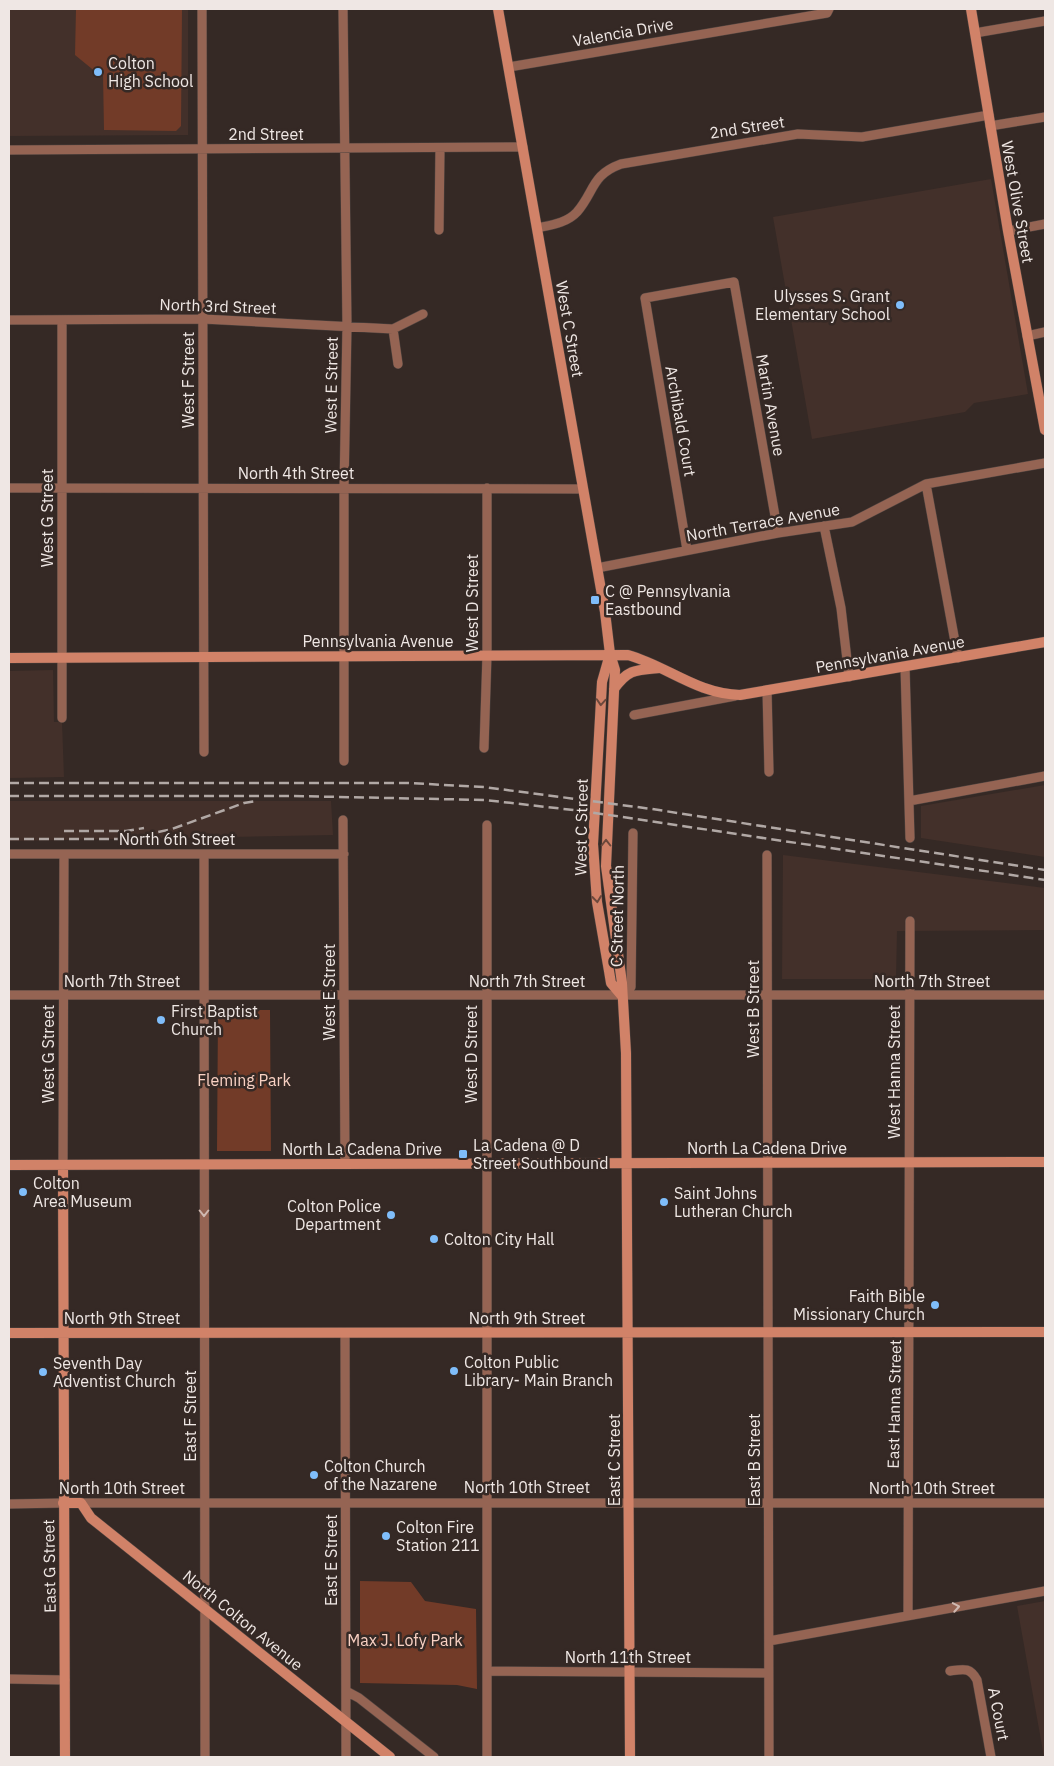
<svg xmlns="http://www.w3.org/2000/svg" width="1054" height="1766" font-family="'IBM Plex Sans',sans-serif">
  <rect width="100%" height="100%" fill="#352925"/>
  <!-- built -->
  <path fill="#43302a" d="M 9,9 L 188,9 L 188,135 L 9,136 Z
    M 991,179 L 1028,394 L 974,403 L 965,412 L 812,439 L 773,217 Z
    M 53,670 L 54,722 L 62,722 L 64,777 L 9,778 L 9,671 Z
    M 1045,785 L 1045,857 L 921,838 L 921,806 Z
    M 9,801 L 331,801 L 333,835 L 9,841 Z
    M 783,855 L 1045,888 L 1045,930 L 897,931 L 896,979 L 782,979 Z
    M 1045,1601 L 1045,1757 L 1044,1757 L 1017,1606 Z"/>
  <!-- green -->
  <path fill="#723b28" d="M 76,9 L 182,9 L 181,126 L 176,131 L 104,130 L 103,74 L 97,73 L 75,55 Z
    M 218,1010 L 270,1010 L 271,1151 L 217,1151 Z
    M 360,1581 L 411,1582 L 425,1601 L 476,1609 L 477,1689 L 457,1685 L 360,1683 Z"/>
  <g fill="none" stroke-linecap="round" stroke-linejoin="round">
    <defs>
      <path id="street" d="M 202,9 L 204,752
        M 343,9 L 347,326 L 344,488 L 344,761
        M 975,33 L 1045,21
        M 509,67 L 827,13 L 829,9
        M 990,126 L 1045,117
        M 9,150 L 523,147
        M 537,228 C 551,225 567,223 577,212 C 595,191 591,175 621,164 L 798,134 L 862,137 L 989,115
        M 439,230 L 440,148
        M 1008,231 L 1045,224
        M 9,320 L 203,319 L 393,329 L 423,314
        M 393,329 L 398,364
        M 1027,336 L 1045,332
        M 926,484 L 958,658
        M 9,488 L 583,489
        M 824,526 L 841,608 L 849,677
        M 687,550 L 645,298 L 734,282 L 778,533
        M 597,568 L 778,533 L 852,522 L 926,484 L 1045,463
        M 905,667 L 910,838
        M 767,690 L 769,772
        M 634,715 L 735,696
        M 62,718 L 62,320
        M 484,748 L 487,655 L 487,488
        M 909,801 L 1045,776
        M 343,820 L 345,1164
        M 487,825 L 487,1757
        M 9,854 L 344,854
        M 204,854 L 205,1757
        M 767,855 L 769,1757
        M 9,995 L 1045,995
        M 622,996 L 631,987 L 633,833
        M 63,1165 L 64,854
        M 345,1333 L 346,1757
        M 81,1503 L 1045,1503
        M 9,1504 L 63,1503
        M 908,1615 L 910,921
        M 769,1641 L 1045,1591
        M 487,1671 L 768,1673
        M 950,1671 C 964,1669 970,1667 977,1680 L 991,1757
        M 9,1679 L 65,1680
        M 346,1691 L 359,1698 L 434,1757"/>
      <path id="secondary" d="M 498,9 L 605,612 L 610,654 L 615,670 L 606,866 L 622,983 L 626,1053 L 630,1757
        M 971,9 L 1008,231 L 1045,430
        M 610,654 L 602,682 L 593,844 L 597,902 L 609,971 L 611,983 L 622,996
        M 9,658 L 628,655 C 667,666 697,694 740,695 L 1045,642
        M 614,689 C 628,669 636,670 659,668
        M 9,1165 L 1045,1162
        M 63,1165 L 65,1757
        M 9,1333 L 1045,1332
        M 63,1503 L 81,1503 L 91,1518 L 390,1757"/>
    </defs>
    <!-- street casing -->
    <use href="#street" stroke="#4f4440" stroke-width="10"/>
    <!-- secondary casing -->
    <use href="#secondary" stroke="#4f4440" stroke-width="11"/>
    <!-- street -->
    <use href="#street" stroke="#956453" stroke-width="9"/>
    <!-- secondary -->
    <use href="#secondary" stroke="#d18268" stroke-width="10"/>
    <!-- rail -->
    <path stroke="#b1a8a5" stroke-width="2.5" stroke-dasharray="10 5" stroke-linecap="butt" d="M 9,783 L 408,783 L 484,787 L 652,809 L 1045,870
      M 9,796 L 294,796 L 485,800 L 582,811 L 1045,880
      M 64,831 L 126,831 L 144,828
      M 9,839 L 126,839 L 172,829 L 244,803 L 257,801"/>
  </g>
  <!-- one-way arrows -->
  <defs><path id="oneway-chevron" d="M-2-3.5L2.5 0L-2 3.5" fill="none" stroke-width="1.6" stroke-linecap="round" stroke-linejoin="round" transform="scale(1.25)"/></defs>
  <g stroke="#6c483c">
    <use href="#oneway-chevron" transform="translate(601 702) rotate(94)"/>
    <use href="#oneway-chevron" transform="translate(606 843) rotate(-90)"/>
    <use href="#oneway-chevron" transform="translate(597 899) rotate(83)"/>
  </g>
  <g stroke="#d0b9b1">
    <use href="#oneway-chevron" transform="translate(204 1213) rotate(90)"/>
    <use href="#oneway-chevron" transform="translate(956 1607) rotate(-10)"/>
  </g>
  <!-- markers -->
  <g fill="#7fbdfa" stroke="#352925" stroke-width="2">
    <circle cx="98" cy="72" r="5"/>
    <circle cx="900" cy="305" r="5"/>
    <rect x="590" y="595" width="10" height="10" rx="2.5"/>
    <circle cx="161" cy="1020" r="5"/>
    <rect x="458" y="1149" width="10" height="10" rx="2.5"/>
    <circle cx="23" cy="1192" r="5"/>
    <circle cx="664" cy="1202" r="5"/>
    <circle cx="391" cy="1215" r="5"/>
    <circle cx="434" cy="1239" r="5"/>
    <circle cx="935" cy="1305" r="5"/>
    <circle cx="454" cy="1371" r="5"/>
    <circle cx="43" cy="1372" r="5"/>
    <circle cx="314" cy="1475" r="5"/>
    <circle cx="386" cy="1536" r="5"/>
  </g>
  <g text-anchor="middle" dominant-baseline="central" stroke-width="5" stroke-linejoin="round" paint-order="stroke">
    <!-- street labels -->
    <g font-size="16" fill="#efe7e4" stroke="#352925">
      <text transform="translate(623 32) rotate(-10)">Valencia Drive</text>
      <text transform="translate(747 127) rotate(-9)">2nd Street</text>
      <text x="266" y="134">2nd Street</text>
      <text transform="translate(1018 202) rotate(80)">West Olive Street</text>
      <text transform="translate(218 306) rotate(2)">North 3rd Street</text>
      <text transform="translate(570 329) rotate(80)">West C Street</text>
      <text transform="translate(188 380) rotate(-90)">West F Street</text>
      <text transform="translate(331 385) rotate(-89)">West E Street</text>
      <text transform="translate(771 405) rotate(80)">Martin Avenue</text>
      <text transform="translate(681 421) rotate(80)">Archibald Court</text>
      <text x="296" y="473">North 4th Street</text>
      <text transform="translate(47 518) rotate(-90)">West G Street</text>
      <text transform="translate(763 522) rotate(-10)">North Terrace Avenue</text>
      <text transform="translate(472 603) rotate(-90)">West D Street</text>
      <text x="378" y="641">Pennsylvania Avenue</text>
      <text transform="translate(890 654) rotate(-10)">Pennsylvania Avenue</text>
      <text transform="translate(581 827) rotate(-89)">West C Street</text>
      <text x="177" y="839">North 6th Street</text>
      <text transform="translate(617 916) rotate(-89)">C Street North</text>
      <text x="122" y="981">North 7th Street</text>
      <text x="527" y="981">North 7th Street</text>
      <text x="932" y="981">North 7th Street</text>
      <text transform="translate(329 992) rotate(-90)">West E Street</text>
      <text transform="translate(753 1009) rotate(-90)">West B Street</text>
      <text transform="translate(48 1054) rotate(-90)">West G Street</text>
      <text transform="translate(471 1054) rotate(-90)">West D Street</text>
      <text transform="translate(894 1072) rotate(-90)">West Hanna Street</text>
      <text x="767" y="1148">North La Cadena Drive</text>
      <text x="362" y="1149">North La Cadena Drive</text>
      <text x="122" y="1318">North 9th Street</text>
      <text x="527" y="1318">North 9th Street</text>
      <text transform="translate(894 1404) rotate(-89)">East Hanna Street</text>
      <text transform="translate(190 1416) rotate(-90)">East F Street</text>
      <text transform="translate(614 1460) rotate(-90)">East C Street</text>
      <text transform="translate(754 1460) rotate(-90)">East B Street</text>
      <text x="527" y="1487">North 10th Street</text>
      <text x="122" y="1488">North 10th Street</text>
      <text x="932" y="1488">North 10th Street</text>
      <text transform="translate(331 1560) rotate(-90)">East E Street</text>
      <text transform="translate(49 1566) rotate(-91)">East G Street</text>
      <text transform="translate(243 1620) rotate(39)">North Colton Avenue</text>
      <text x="628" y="1657">North 11th Street</text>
      <text transform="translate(999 1714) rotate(79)">A Court</text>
    </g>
    <!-- poi labels -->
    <g font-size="16" fill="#efe7e4" stroke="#352925" text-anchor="start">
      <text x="108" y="63">Colton<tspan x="108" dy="18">High School</tspan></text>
      <text x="890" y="296" text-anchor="end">Ulysses S. Grant<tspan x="890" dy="18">Elementary School</tspan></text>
      <text x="605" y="591">C @ Pennsylvania<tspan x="605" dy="18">Eastbound</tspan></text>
      <text x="171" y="1011">First Baptist<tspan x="171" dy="18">Church</tspan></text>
      <text x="473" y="1145">La Cadena @ D<tspan x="473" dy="18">Street Southbound</tspan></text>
      <text x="33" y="1183">Colton<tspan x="33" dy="18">Area Museum</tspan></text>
      <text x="674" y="1193">Saint Johns<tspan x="674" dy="18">Lutheran Church</tspan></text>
      <text x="381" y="1206" text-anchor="end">Colton Police<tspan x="381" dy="18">Department</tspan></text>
      <text x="444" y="1239">Colton City Hall</text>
      <text x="925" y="1296" text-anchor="end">Faith Bible<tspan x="925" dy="18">Missionary Church</tspan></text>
      <text x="464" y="1362">Colton Public<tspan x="464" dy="18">Library- Main Branch</tspan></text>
      <text x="53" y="1363">Seventh Day<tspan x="53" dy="18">Adventist Church</tspan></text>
      <text x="324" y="1466">Colton Church<tspan x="324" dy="18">of the Nazarene</tspan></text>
      <text x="396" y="1527">Colton Fire<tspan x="396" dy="18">Station 211</tspan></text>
    </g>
    <!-- park labels -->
    <g font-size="16" fill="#f9d1c3" stroke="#352925">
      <text x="244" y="1080">Fleming Park</text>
      <text x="405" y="1640">Max J. Lofy Park</text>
    </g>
  </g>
  <!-- border -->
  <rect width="1054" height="1766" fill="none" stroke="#efe7e4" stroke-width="20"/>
</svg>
